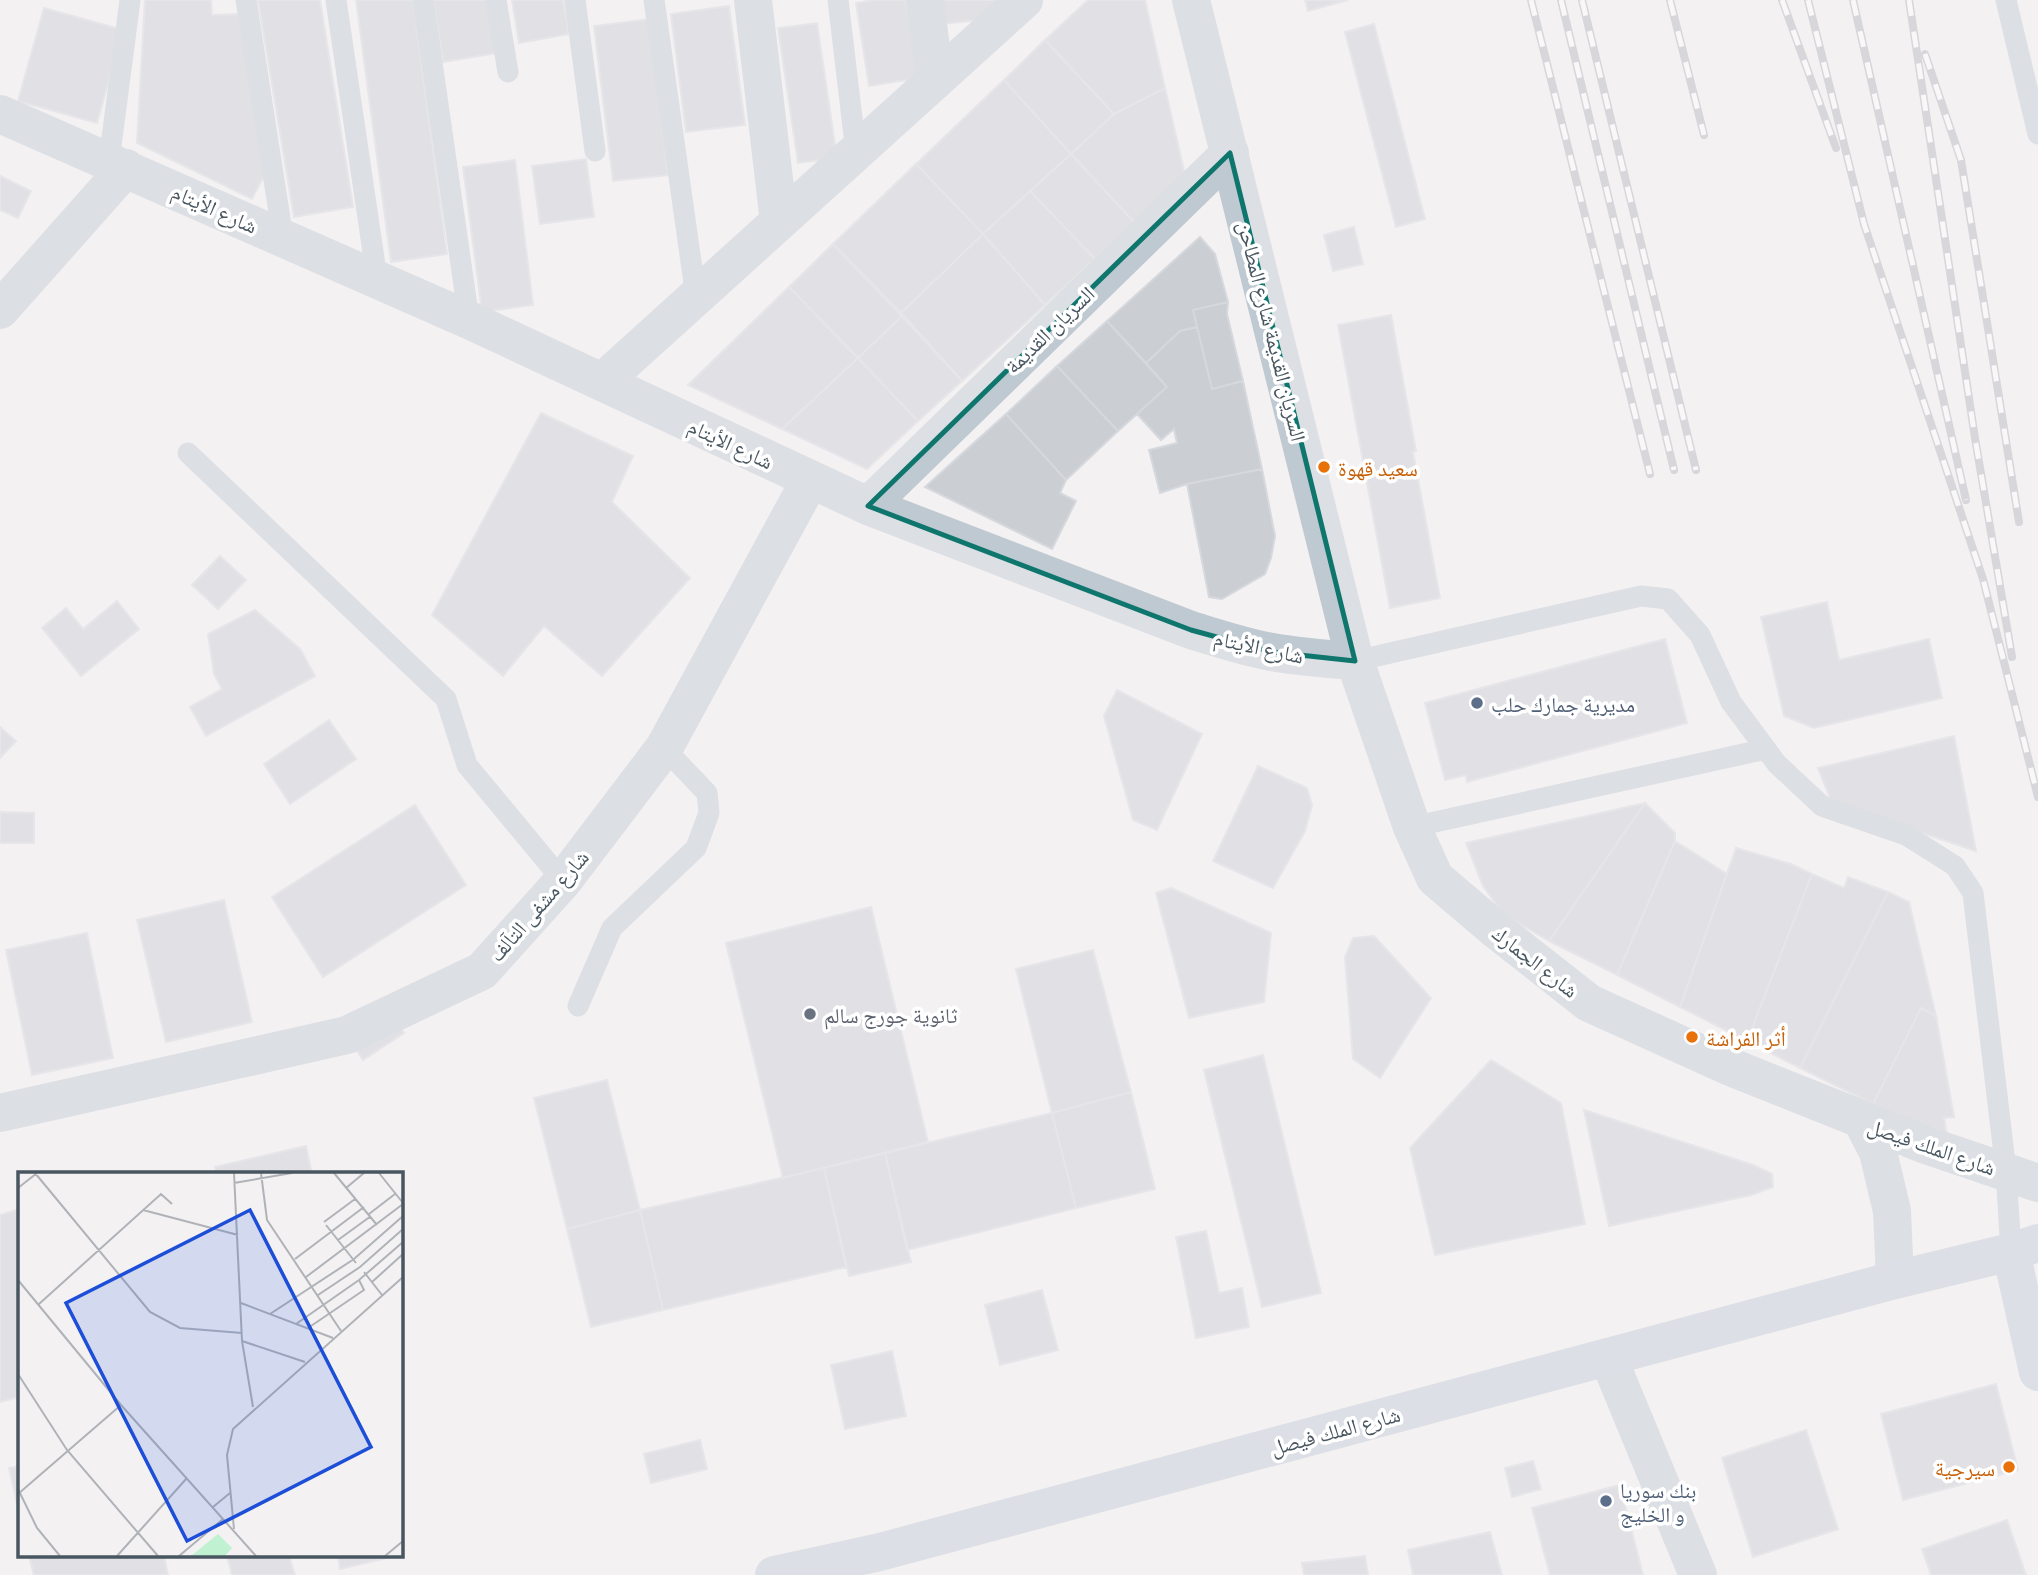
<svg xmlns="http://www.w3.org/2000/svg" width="2038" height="1575" font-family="'Exo 2','Noto Naskh Arabic',sans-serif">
  <rect width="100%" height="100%" fill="#f4f1f2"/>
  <!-- building -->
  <path fill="#cbcfd4" stroke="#d5d8dd" stroke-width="2" d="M 145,0 L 211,0 L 212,15 L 240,14 L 265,174 L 252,199 L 137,143 Z
    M 258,0 L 320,0 L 353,207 L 294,217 Z
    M 356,0 L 413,0 L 447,254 L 391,262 Z
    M 433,0 L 489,0 L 497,53 L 443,62 Z
    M 512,0 L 563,0 L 569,34 L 519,43 Z
    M 875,0 L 906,0 L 918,78 L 869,86 L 856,3 Z
    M 940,0 L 994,0 L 996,18 L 943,24 Z
    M 1088,0 L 1145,0 L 1165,88 L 1114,114 L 1045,40 Z
    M 1305,0 L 1348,0 L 1308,11 Z
    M 729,6 L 745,125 L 686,132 L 671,14 Z
    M 44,8 L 123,30 L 97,123 L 18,101 Z
    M 649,19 L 668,175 L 613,181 L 594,26 Z
    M 817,23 L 837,158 L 798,163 L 778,28 Z
    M 1374,24 L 1425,219 L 1396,227 L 1345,32 Z
    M 1045,40 L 1114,114 L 1071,154 L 1004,80 Z
    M 1004,80 L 1071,154 L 983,234 L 916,164 Z
    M 1165,88 L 1185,175 L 1134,222 L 1071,154 L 1114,114 Z
    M 1071,154 L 1134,222 L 1095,259 L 1030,191 Z
    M 586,159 L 594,217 L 540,224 L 532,166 Z
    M 515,160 L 533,305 L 482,312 L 463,167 Z
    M 916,164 L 983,234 L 900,314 L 833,244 Z
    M 0,176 L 31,191 L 18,218 L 0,210 Z
    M 1030,191 L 1095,259 L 1045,305 L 983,234 Z
    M 1354,227 L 1363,264 L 1333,271 L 1324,235 Z
    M 983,234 L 1045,305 L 962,381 L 900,314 Z
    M 1200,237 L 1215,254 L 1228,302 L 1193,310 L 1197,327 L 1180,331 L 1146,363 L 1107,321 Z
    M 833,244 L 903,315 L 858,358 L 789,287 Z
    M 789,287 L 858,358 L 782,429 L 688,385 Z
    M 1228,302 L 1227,314 L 1243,381 L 1212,389 L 1193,310 Z
    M 903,315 L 962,381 L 918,421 L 858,358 Z
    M 1391,315 L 1416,451 L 1413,452 L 1440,598 L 1390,608 L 1338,325 Z
    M 1107,321 L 1167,387 L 1118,431 L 1057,366 Z
    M 1197,327 L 1212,389 L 1243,381 L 1262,469 L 1187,484 L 1160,493 L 1149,450 L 1177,443 L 1174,429 L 1161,440 L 1137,414 L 1167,387 L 1146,363 L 1180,331 Z
    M 858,358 L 918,421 L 867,469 L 782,429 Z
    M 1057,366 L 1118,431 L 1066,480 L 1006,414 Z
    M 541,413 L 633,456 L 612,502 L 690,578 L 602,676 L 544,626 L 503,676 L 432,615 Z
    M 1006,414 L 1066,480 L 1060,493 L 1076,501 L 1052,549 L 925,487 Z
    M 1262,469 L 1275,536 L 1271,558 L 1265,574 L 1222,599 L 1209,597 L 1187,484 Z
    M 220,556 L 246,580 L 218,609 L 192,585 Z
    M 117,601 L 139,629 L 81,676 L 42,628 L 66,608 L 83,629 Z
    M 1827,602 L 1839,660 L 1929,639 L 1942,698 L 1814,728 L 1784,716 L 1761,617 Z
    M 255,610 L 300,649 L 315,676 L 206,736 L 190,707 L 222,689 L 214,674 L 208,634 Z
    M 1665,639 L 1687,723 L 1467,782 L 1466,775 L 1445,780 L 1425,703 Z
    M 1117,690 L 1202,734 L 1157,830 L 1133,820 L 1104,716 Z
    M 329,720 L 356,759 L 290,804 L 264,764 Z
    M 0,727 L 16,741 L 0,758 Z
    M 1954,736 L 1976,851 L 1832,803 L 1818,768 Z
    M 1258,766 L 1307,788 L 1312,805 L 1305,831 L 1273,888 L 1213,861 Z
    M 1645,803 L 1675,833 L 1675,841 L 1617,975 L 1549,941 Z
    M 1645,803 L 1549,941 L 1503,914 L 1483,886 L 1466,843 Z
    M 415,805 L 466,885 L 323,977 L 272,897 Z
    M 0,812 L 34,813 L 34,843 L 0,843 Z
    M 1675,841 L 1727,874 L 1680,1007 L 1617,975 Z
    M 1736,848 L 1791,864 L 1812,874 L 1747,1041 L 1680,1007 Z
    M 1812,874 L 1844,888 L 1848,877 L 1888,892 L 1800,1068 L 1747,1041 Z
    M 1171,888 L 1271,933 L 1264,1002 L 1189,1018 L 1156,893 Z
    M 1888,892 L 1909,902 L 1936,1016 L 1921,1008 L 1873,1104 L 1800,1068 Z
    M 224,900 L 252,1022 L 166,1042 L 137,920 Z
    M 871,907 L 928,1142 L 783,1178 L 726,943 Z
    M 87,933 L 113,1058 L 32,1075 L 6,950 Z
    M 1374,936 L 1431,998 L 1380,1078 L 1353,1059 L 1345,957 L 1353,938 Z
    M 1093,950 L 1131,1092 L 1052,1113 L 1016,969 Z
    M 1921,1008 L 1936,1016 L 1954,1117 L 1944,1118 L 1948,1141 L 1873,1104 Z
    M 391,1015 L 404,1033 L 363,1060 L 351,1042 Z
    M 1263,1055 L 1321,1293 L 1262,1307 L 1204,1070 Z
    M 1491,1060 L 1561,1103 L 1585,1224 L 1435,1255 L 1410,1148 Z
    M 607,1080 L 640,1210 L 567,1229 L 534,1098 Z
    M 1131,1092 L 1155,1189 L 1076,1208 L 1052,1113 Z
    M 1584,1110 L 1753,1165 L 1772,1174 L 1773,1187 L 1751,1195 L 1609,1226 Z
    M 1052,1113 L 1076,1208 L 907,1250 L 885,1153 Z
    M 306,1146 L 312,1174 L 217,1174 L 215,1167 Z
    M 885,1153 L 911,1262 L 849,1276 L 824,1168 Z
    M 824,1168 L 846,1267 L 663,1310 L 640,1210 Z
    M 19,1209 L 19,1397 L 0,1402 L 0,1215 Z
    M 640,1210 L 663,1310 L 591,1327 L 567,1229 Z
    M 1206,1231 L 1219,1293 L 1242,1288 L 1249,1327 L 1196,1338 L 1176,1237 Z
    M 1042,1290 L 1058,1350 L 1000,1365 L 985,1305 Z
    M 892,1351 L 906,1416 L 845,1429 L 831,1365 Z
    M 1996,1384 L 2018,1470 L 1903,1500 L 1881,1414 Z
    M 1806,1430 L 1838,1529 L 1753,1557 L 1722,1458 Z
    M 700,1440 L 707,1469 L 651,1483 L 644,1454 Z
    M 1533,1461 L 1541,1489 L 1512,1497 L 1505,1468 Z
    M 19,1466 L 19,1513 L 9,1468 Z
    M 1620,1485 L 1643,1575 L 1550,1575 L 1532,1508 Z
    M 2007,1520 L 2026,1575 L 1931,1575 L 1922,1549 Z
    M 1490,1532 L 1502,1575 L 1413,1575 L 1408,1550 Z
    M 29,1556 L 164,1556 L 168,1575 L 34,1575 Z
    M 227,1556 L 289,1556 L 295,1575 L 232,1575 Z
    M 338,1556 L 395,1556 L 340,1569 Z
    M 1365,1556 L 1368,1575 L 1304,1575 L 1302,1563 Z"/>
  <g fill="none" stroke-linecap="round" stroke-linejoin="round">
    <!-- service -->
    <path stroke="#bfc9d1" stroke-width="21" d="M 246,0 L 283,238
      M 336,0 L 377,279
      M 423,0 L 469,320
      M 496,0 L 508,72
      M 575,0 L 595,151
      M 654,0 L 696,297
      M 838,0 L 856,152
      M 2006,0 L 2038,134
      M 109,161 L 130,0
      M 188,453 L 446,699 L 467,765 L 563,881
      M 1355,661 L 1641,596 L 1668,599 L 1700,635 L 1731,702 L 1777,764 L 1822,806 L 1906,835 L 1955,866 L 1973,893 L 2006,1171 L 2011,1252
      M 1412,827 L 1766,749
      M 578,1006 L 612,928 L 696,848 L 709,813 L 707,793 L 664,748"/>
    <!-- minor -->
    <path stroke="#bfc9d1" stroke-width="38" d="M 753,0 L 779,222
      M 925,0 L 935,81
      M 0,114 L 469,320 L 868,506 L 1191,630 C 1217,638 1244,647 1272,652 C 1299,657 1327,659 1355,661
      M 0,310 L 126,168
      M 602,382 L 1024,0
      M 868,506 L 1230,153
      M 0,1113 L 347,1035 L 482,971 L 563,881 L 664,748 L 810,480
      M 1608,1357 L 1698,1575"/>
    <!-- tertiary -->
    <path stroke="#bfc9d1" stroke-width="38" d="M 1191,0 L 1355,661 L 1412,827 L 1435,878 L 1495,929 L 1589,1003 L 1728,1066 L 1861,1119 L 1926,1145 L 2038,1183
      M 1861,1119 L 1878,1152 L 1892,1211 L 1895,1280"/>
    <!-- secondary -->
    <path stroke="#bfcbd5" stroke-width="38" d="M 2011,1252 L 2038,1372
      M 774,1575 L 880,1552 L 1895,1280 L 2011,1252 L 2038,1243"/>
    <defs>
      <path id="rail" d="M 1531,0 L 1650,474
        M 1561,0 L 1674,470
        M 1582,0 L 1696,470
        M 1670,0 L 1704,135
        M 1782,0 L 1836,148
        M 1808,0 L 1864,224 L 1983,579 L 2038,797
        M 1853,0 L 1966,500
        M 1909,0 L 1975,438 L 2012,657
        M 1925,54 L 1961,160 L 2019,522"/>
    </defs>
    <!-- rail casing -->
    <use href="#rail" stroke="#b3b7bc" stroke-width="8"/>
    <!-- rail -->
    <use href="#rail" stroke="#fff" stroke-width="5" stroke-dasharray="16" stroke-linecap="butt"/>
  </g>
  <!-- marked area -->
  <path d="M0 0H2038V1575H0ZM 1230,153 L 1355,661 L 1272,652 L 1191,630 L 868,506 Z" fill="#f4f1f2" fill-opacity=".55" fill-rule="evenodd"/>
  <path fill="none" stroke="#0f766e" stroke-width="5" stroke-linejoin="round" d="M 1230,153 L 1355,661 L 1272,652 L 1191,630 L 868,506 Z"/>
  <!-- markers -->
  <g fill="#e8710a" stroke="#fff" stroke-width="2.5">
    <circle cx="1324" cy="467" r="7"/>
    <circle cx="1692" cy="1037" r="7"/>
    <circle cx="2009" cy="1467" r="7"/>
  </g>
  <g fill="#5c6f8a" stroke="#fff" stroke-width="2.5">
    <circle cx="1477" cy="703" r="7"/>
    <circle cx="1606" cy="1501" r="7"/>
  </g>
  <circle fill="#6b7280" stroke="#fff" stroke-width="2.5" cx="810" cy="1014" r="7"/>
  <g text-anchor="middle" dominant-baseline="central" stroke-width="7" stroke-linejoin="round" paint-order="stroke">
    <!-- street labels -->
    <g font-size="21" fill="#485660" stroke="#fff">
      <text transform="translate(215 208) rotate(24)">شارع الأيتام</text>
      <text transform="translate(1049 329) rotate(-44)">السريان القديمة</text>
      <text transform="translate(1273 331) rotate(76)">السريان القديمة شارع المطاحن</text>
      <text transform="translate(731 443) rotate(25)">شارع الأيتام</text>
      <text transform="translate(1259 646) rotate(12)">شارع الأيتام</text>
      <text transform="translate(538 905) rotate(-49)">شارع مشفى التآلف</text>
      <text transform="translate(1536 961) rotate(38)">شارع الجمارك</text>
      <text transform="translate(1932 1146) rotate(19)">شارع الملك فيصل</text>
      <text transform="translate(1335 1430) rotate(-15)">شارع الملك فيصل</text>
    </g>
    <!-- food labels -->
    <g font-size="21" fill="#c56008" stroke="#fff" text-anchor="start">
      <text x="1338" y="467">سعيد قهوة</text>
      <text x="1706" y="1037">أثر الفراشة</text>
      <text x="1995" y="1467" text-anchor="end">سيرجية</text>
    </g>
    <!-- service labels -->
    <g font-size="21" fill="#4e5e75" stroke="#fff" text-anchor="start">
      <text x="1491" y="703">مديرية جمارك حلب</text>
      <text x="1620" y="1489">بنك سوريا<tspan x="1620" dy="24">و الخليج</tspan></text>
    </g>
    <!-- worship labels -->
    <g font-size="21" fill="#5b616d" stroke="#fff" text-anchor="start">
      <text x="824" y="1014">ثانوية جورج سالم</text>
    </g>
  </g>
  <!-- overview -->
  <g transform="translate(18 1172)">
    <rect width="385" height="385" fill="#f4f1f2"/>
    <path d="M 200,362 L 214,376 L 207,384 L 173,384 Z" fill="#c0f1d1"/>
    <path fill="none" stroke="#afb3b8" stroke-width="2" d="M 17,1 L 132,140 L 162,156 L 224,161M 216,1 L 224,169 L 235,235M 243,1 L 249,48 L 323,159M 316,1 L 359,53M 361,1 L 385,31M 216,11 L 274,1M 0,16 L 19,1M 328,16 L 346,1M 125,38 L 220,63M 351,42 L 377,22M 306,50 L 337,27M 308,53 L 338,91M 320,68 L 353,44M 277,87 L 346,35M 346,100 L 364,123M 288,105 L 385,32M 0,108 L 103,233 L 238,384M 354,110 L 385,82M 300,123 L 342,95 L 385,57M 223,131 L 315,166M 21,132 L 143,22 L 154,32M 252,142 L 336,87 L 385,44M 278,152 L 341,108 L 385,70M 290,156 L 346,118 L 341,108M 224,169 L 287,190M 0,202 L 49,278 L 140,384M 0,317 L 19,356 L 42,384M 0,322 L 103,233M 195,335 L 212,321M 216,357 L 209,283 L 215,257 L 385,105M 99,384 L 169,306M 161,384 L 205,347M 367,384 L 385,369"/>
    <path fill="#1d4ed8" fill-opacity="0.15" stroke="#1d4ed8" stroke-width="3.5" d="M 232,38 L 353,275 L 169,369 L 48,131 Z"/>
    <rect width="385" height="385" fill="none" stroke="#485660" stroke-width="3.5"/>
  </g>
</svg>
